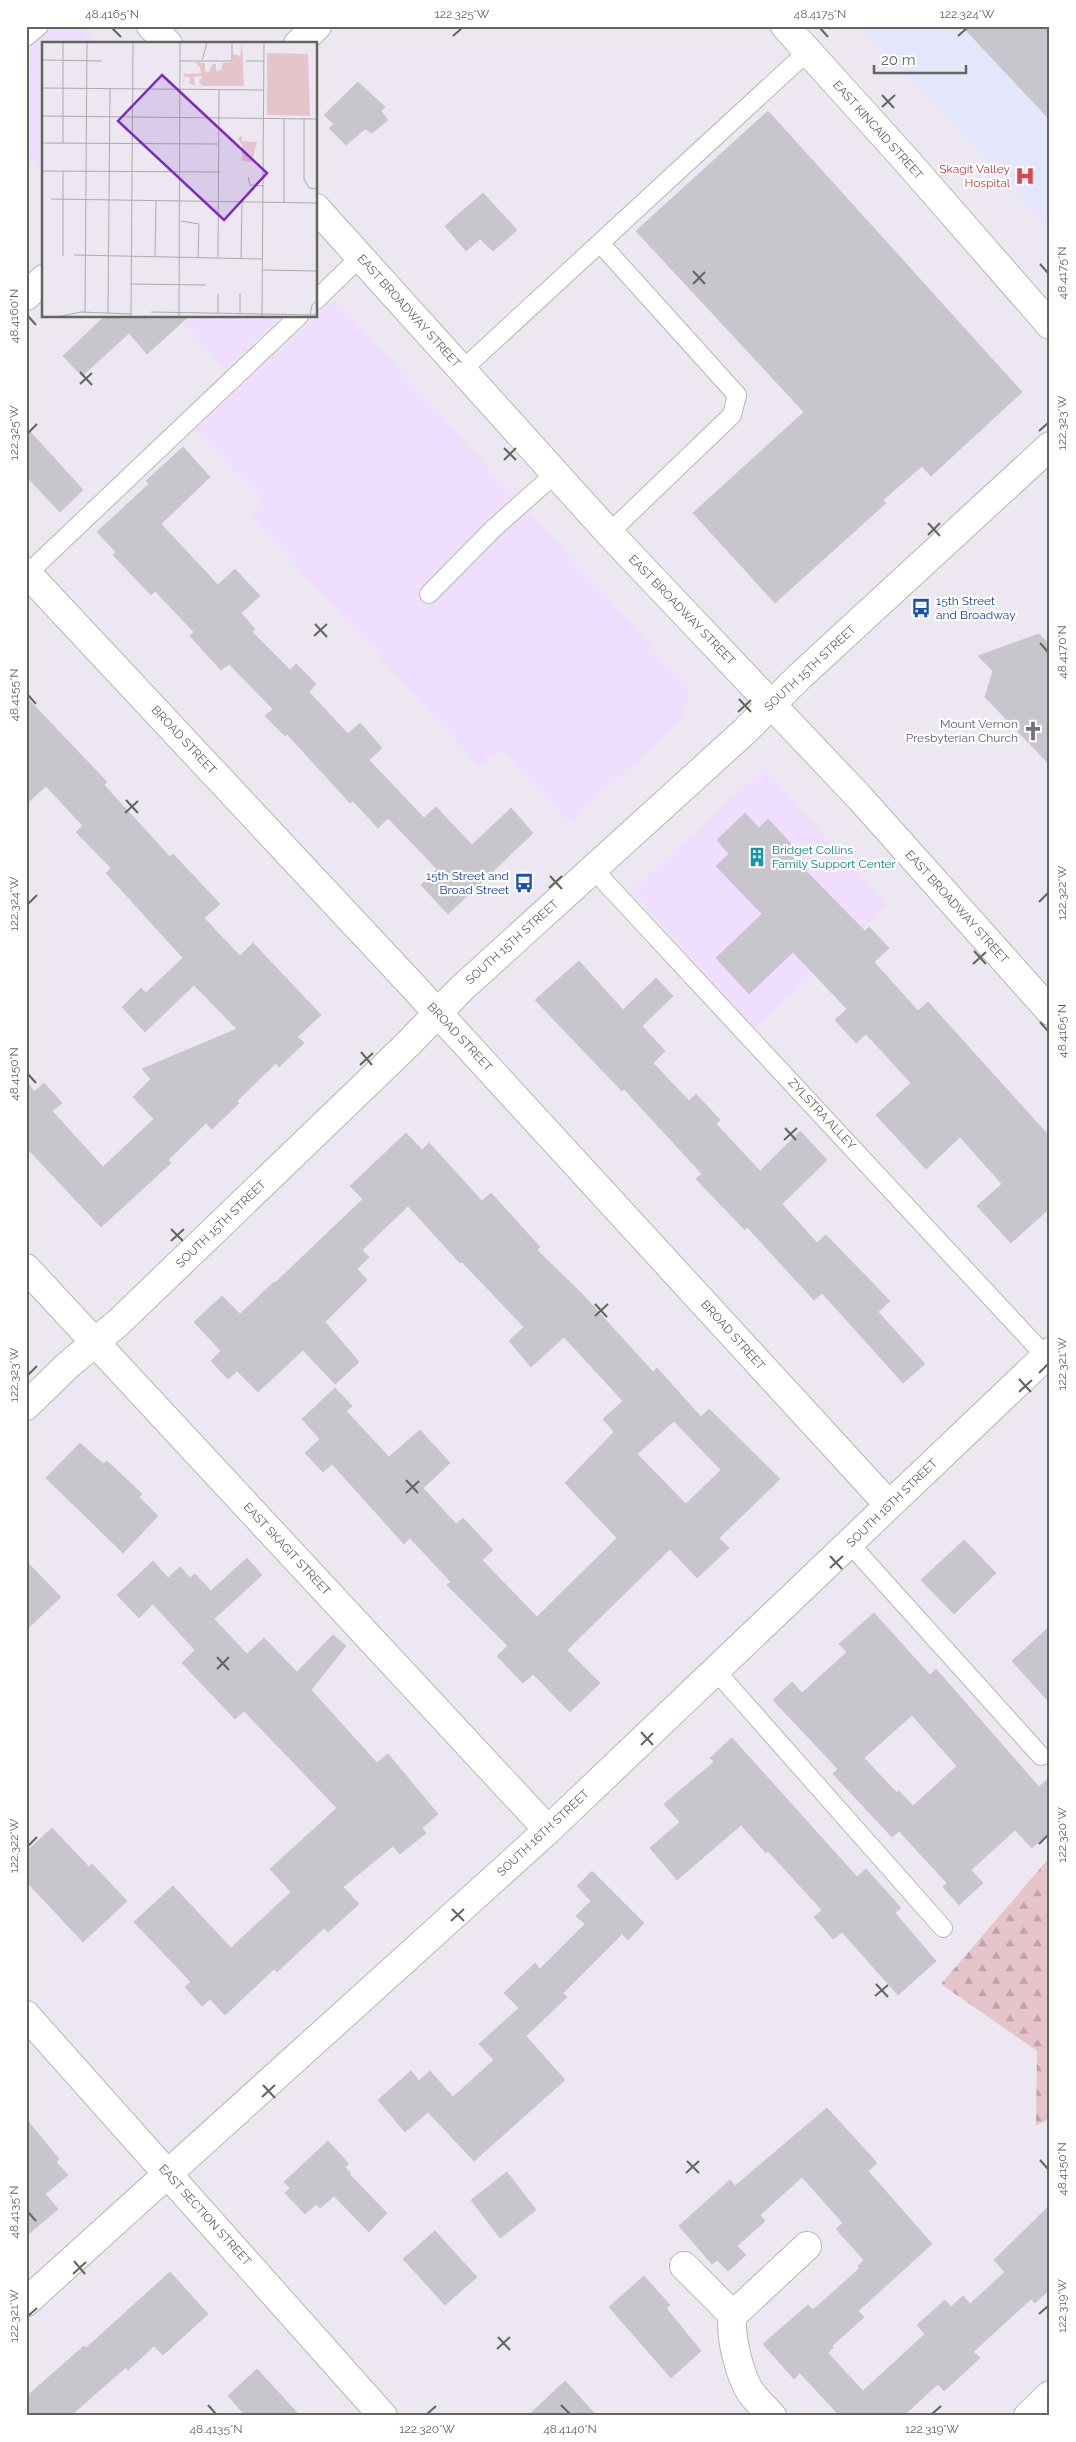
<svg xmlns="http://www.w3.org/2000/svg" width="1076" height="2442" font-family="Raleway,sans-serif">
  <defs>
    <pattern id="forest-firs" width="22" height="20" patternUnits="userSpaceOnUse" patternTransform="scale(1.25)"><rect width="22" height="20" fill="#e6c4cc"/><path d="M5 1l3.5 6h-7zM16 11l3.5 6h-7z" fill="#bea3a9"/></pattern>
  </defs>
  <rect width="100%" height="100%" fill="#ece7f0"/>
  <!-- commercial -->
  <path fill="#efdefd" d="M 53,26 L 81,26 L 97,44 L 44,44 L 44,174 L 26,155 L 26,51 Z
    M 335,299 L 689,687 L 684,717 L 570,824 L 501,749 L 481,768 L 249,514 L 263,500 L 194,429 Z
    M 176,316 L 283,316 L 226,369 Z
    M 764,768 L 887,905 L 755,1028 L 631,891 Z"/>
  <!-- medical -->
  <path fill="#e4e7fb" d="M 859,26 L 1050,26 L 1050,228 L 951,123 Z"/>
  <!-- forest -->
  <path fill="url(#forest-firs)" d="M 1050,1857 L 1050,2119 L 1036,2125 L 1037,2051 L 941,1984 Z"/>
  <!-- building -->
  <path fill="#c9c5cd" stroke="#ccc5d4" fill-rule="evenodd" d="M 962,26 L 1050,26 L 1050,120 Z
    M 358,82 L 385,107 L 381,111 L 388,120 L 372,133 L 365,129 L 346,145 L 329,128 L 334,124 L 324,115 Z
    M 768,111 L 1022,392 L 931,476 L 922,466 L 883,500 L 886,503 L 775,603 L 693,513 L 804,412 L 636,231 Z
    M 483,193 L 517,230 L 493,251 L 480,239 L 466,251 L 445,226 Z
    M 105,316 L 189,316 L 147,354 L 129,333 L 82,376 L 63,356 Z
    M 26,427 L 83,490 L 60,512 L 26,476 Z
    M 183,447 L 210,477 L 161,524 L 218,585 L 235,569 L 260,596 L 241,613 L 255,629 L 252,632 L 290,670 L 296,664 L 316,684 L 309,692 L 348,734 L 360,723 L 382,748 L 369,760 L 424,818 L 436,807 L 472,845 L 511,808 L 533,833 L 448,914 L 421,885 L 437,869 L 388,818 L 378,828 L 353,801 L 350,803 L 287,734 L 285,736 L 265,716 L 273,709 L 229,664 L 221,670 L 190,636 L 194,632 L 155,591 L 151,595 L 113,555 L 116,552 L 97,532 L 149,484 L 146,481 Z
    M 1039,634 L 1050,645 L 1050,765 L 985,697 L 993,671 L 978,656 Z
    M 26,697 L 107,782 L 104,785 L 170,857 L 173,854 L 220,904 L 204,918 L 240,956 L 253,943 L 321,1015 L 297,1037 L 304,1043 L 279,1067 L 276,1063 L 237,1101 L 239,1103 L 212,1129 L 206,1123 L 168,1160 L 171,1163 L 101,1227 L 26,1147 L 26,1080 L 34,1092 L 44,1083 L 62,1103 L 52,1111 L 103,1167 L 154,1119 L 133,1097 L 151,1079 L 142,1069 L 237,1029 L 194,985 L 145,1032 L 122,1007 L 141,988 L 146,993 L 183,958 L 106,873 L 111,868 L 76,832 L 83,826 L 46,786 L 26,804 Z
    M 745,813 L 759,828 L 768,819 L 796,849 L 790,855 L 865,931 L 869,927 L 889,948 L 874,962 L 918,1011 L 928,1002 L 1050,1137 L 1050,1208 L 1011,1243 L 977,1206 L 1002,1184 L 960,1137 L 926,1169 L 876,1115 L 911,1083 L 866,1034 L 856,1043 L 835,1020 L 847,1009 L 793,952 L 749,994 L 716,958 L 762,914 L 716,866 L 729,854 L 717,840 Z
    M 579,961 L 623,1010 L 656,978 L 673,996 L 642,1026 L 665,1051 L 653,1063 L 689,1101 L 696,1094 L 720,1120 L 716,1124 L 760,1171 L 800,1131 L 827,1160 L 782,1204 L 817,1243 L 826,1235 L 890,1301 L 878,1312 L 925,1364 L 903,1383 L 822,1293 L 814,1300 L 747,1227 L 745,1230 L 696,1179 L 702,1174 L 624,1089 L 622,1091 L 535,1000 Z
    M 406,1133 L 422,1150 L 429,1143 L 482,1201 L 491,1193 L 540,1247 L 537,1250 L 584,1296 L 653,1372 L 657,1368 L 701,1417 L 709,1409 L 780,1479 L 719,1538 L 729,1548 L 697,1578 L 670,1549 L 567,1650 L 600,1683 L 570,1712 L 533,1674 L 523,1683 L 497,1656 L 508,1646 L 447,1585 L 451,1582 L 410,1538 L 404,1544 L 332,1464 L 323,1472 L 305,1453 L 320,1439 L 302,1419 L 335,1388 L 352,1406 L 346,1411 L 389,1457 L 420,1430 L 450,1463 L 423,1488 L 456,1524 L 463,1518 L 493,1550 L 482,1560 L 537,1617 L 617,1538 L 565,1483 L 614,1432 L 603,1419 L 623,1401 L 564,1337 L 531,1367 L 509,1341 L 524,1327 L 462,1262 L 460,1263 L 408,1206 L 362,1250 L 369,1257 L 357,1269 L 367,1280 L 325,1322 L 359,1362 L 335,1384 L 303,1350 L 258,1392 L 237,1371 L 228,1379 L 211,1361 L 221,1351 L 194,1322 L 222,1296 L 240,1314 L 274,1282 L 275,1283 L 363,1199 L 350,1186 ZM 674,1421 L 721,1470 L 686,1504 L 637,1454 Z
    M 80,1443 L 103,1464 L 107,1461 L 142,1494 L 139,1497 L 158,1516 L 123,1553 L 46,1478 Z
    M 964,1540 L 996,1573 L 954,1614 L 921,1580 Z
    M 247,1558 L 262,1575 L 214,1619 L 247,1654 L 264,1638 L 297,1672 L 333,1635 L 346,1646 L 311,1690 L 377,1763 L 388,1754 L 438,1814 L 422,1828 L 426,1833 L 400,1854 L 393,1846 L 343,1887 L 359,1904 L 328,1932 L 324,1928 L 277,1972 L 274,1969 L 225,2015 L 210,1999 L 202,2006 L 185,1987 L 191,1982 L 134,1922 L 173,1886 L 231,1948 L 291,1892 L 270,1869 L 337,1808 L 244,1711 L 235,1719 L 182,1663 L 195,1650 L 153,1604 L 139,1618 L 117,1595 L 153,1561 L 168,1578 L 180,1567 L 190,1578 L 195,1574 L 211,1591 Z
    M 26,1561 L 61,1597 L 26,1630 Z
    M 874,1613 L 930,1675 L 936,1669 L 1039,1787 L 1050,1777 L 1050,1832 L 1032,1848 L 1015,1830 L 971,1870 L 983,1883 L 959,1905 L 943,1887 L 947,1883 L 899,1831 L 892,1837 L 833,1774 L 838,1769 L 773,1700 L 792,1682 L 802,1693 L 847,1652 L 839,1644 ZM 912,1715 L 957,1766 L 913,1806 L 899,1791 L 897,1793 L 864,1758 Z
    M 1050,1626 L 1050,1703 L 1012,1661 Z
    M 732,1738 L 857,1877 L 866,1869 L 901,1908 L 895,1913 L 936,1961 L 898,1995 L 842,1932 L 833,1939 L 814,1917 L 822,1910 L 768,1851 L 766,1853 L 741,1825 L 677,1880 L 650,1848 L 680,1822 L 664,1804 L 714,1762 L 710,1758 Z
    M 52,1828 L 89,1867 L 92,1864 L 127,1901 L 83,1942 L 26,1881 L 26,1852 Z
    M 592,1871 L 644,1923 L 628,1940 L 622,1934 L 563,1993 L 567,1997 L 526,2036 L 565,2080 L 474,2161 L 428,2112 L 405,2132 L 378,2100 L 411,2071 L 419,2081 L 430,2071 L 453,2097 L 494,2060 L 479,2044 L 519,2008 L 504,1993 L 535,1963 L 540,1969 L 585,1924 L 576,1916 L 591,1901 L 577,1886 Z
    M 827,2108 L 877,2163 L 868,2171 L 932,2244 L 858,2311 L 864,2317 L 832,2346 L 833,2348 L 828,2353 L 863,2391 L 925,2334 L 917,2325 L 945,2300 L 951,2307 L 963,2296 L 970,2304 L 1005,2272 L 994,2260 L 1050,2205 L 1050,2289 L 1035,2303 L 1031,2299 L 973,2352 L 980,2358 L 944,2391 L 938,2384 L 903,2416 L 836,2416 L 838,2414 L 800,2373 L 794,2379 L 763,2344 L 808,2305 L 813,2310 L 860,2268 L 858,2266 L 864,2260 L 836,2229 L 843,2223 L 802,2177 L 760,2215 L 765,2221 L 737,2246 L 746,2255 L 728,2271 L 717,2260 L 712,2264 L 679,2226 L 730,2180 L 735,2186 Z
    M 26,2119 L 59,2159 L 56,2162 L 68,2175 L 45,2194 L 58,2209 L 26,2236 Z
    M 328,2141 L 349,2164 L 345,2167 L 351,2174 L 350,2175 L 387,2213 L 369,2232 L 334,2196 L 320,2208 L 316,2204 L 305,2214 L 285,2193 L 290,2188 L 284,2182 Z
    M 507,2172 L 536,2210 L 500,2238 L 471,2200 Z
    M 435,2231 L 477,2277 L 445,2305 L 403,2259 Z
    M 170,2272 L 208,2314 L 163,2355 L 154,2346 L 128,2370 L 126,2367 L 70,2416 L 26,2416 L 26,2397 L 84,2346 L 86,2348 Z
    M 644,2276 L 670,2305 L 666,2308 L 701,2351 L 671,2378 L 609,2307 Z
    M 257,2369 L 300,2416 L 246,2416 L 228,2396 Z
    M 565,2381 L 597,2416 L 528,2416 Z"/>
  <g fill="none" stroke-linecap="round" stroke-linejoin="round">
    <defs>
      <path id="service" d="M 26,37 L 39,26
        M 600,243 L 737,395 L 732,415 L 609,533
        M 316,300 L 360,257
        M 462,370 L 807,52
        M 26,575 L 299,316
        M 429,594 L 494,528 L 556,473
        M 593,869 L 1050,1361
        M 850,1544 L 1041,1756
        M 715,1670 L 943,1928"/>
      <path id="minor" d="M 151,26 L 168,44
        M 785,26 L 906,160 L 1050,325
        M 298,44 L 317,26
        M 316,208 L 609,533 L 860,798 L 1050,1011
        M 26,296 L 44,279
        M 26,1268 L 548,1830
        M 684,2266 L 733,2315
        M 26,2302 L 548,1830 L 1050,1352
        M 772,2416 C 765,2408 757,2401 751,2393 C 740,2377 729,2334 733,2315 L 807,2246"/>
      <path id="tertiary" d="M 26,572 L 412,985 L 889,1505
        M 26,1406 L 67,1366 L 119,1322 L 407,1045 L 461,989 L 745,731 L 799,677 L 1050,446
        M 26,2015 L 383,2416
        M 1028,2416 L 1050,2395"/>
    </defs>
    <!-- service casing -->
    <use href="#service" stroke="#b5b8b2" stroke-width="20"/>
    <!-- minor casing -->
    <use href="#minor" stroke="#b5b8b2" stroke-width="30"/>
    <!-- tertiary casing -->
    <use href="#tertiary" stroke="#b5b8b2" stroke-width="30"/>
    <!-- service -->
    <use href="#service" stroke="#fff" stroke-width="18"/>
    <!-- minor -->
    <use href="#minor" stroke="#fff" stroke-width="28"/>
    <!-- tertiary -->
    <use href="#tertiary" stroke="#fff" stroke-width="28"/>
  </g>
  <!-- ticks -->
  <path fill="none" stroke="#63665e" stroke-width="2" d="M 112,28 L 121,37M 820,28 L 828,37M 453,36 L 462,28M 958,36 L 967,28M 882,95 L 894,108M 882,107 L 895,95M 1040,264 L 1048,273M 693,271 L 705,284M 693,284 L 705,272M 28,316 L 36,325M 80,372 L 92,385M 80,384 L 92,373M 1039,431 L 1048,423M 28,433 L 37,424M 504,448 L 516,460M 504,460 L 516,448M 928,523 L 940,536M 928,535 L 940,523M 315,624 L 327,637M 314,636 L 327,624M 1040,643 L 1048,652M 28,695 L 36,704M 739,699 L 751,712M 738,712 L 751,700M 126,800 L 138,813M 125,813 L 138,801M 550,876 L 562,889M 549,888 L 562,876M 1039,902 L 1048,893M 28,904 L 37,895M 974,951 L 986,964M 973,964 L 986,952M 1040,1022 L 1048,1031M 361,1052 L 372,1065M 360,1065 L 373,1053M 28,1074 L 36,1083M 785,1128 L 796,1140M 784,1140 L 797,1128M 171,1229 L 183,1241M 171,1241 L 184,1229M 595,1304 L 607,1317M 595,1316 L 608,1304M 1039,1373 L 1048,1364M 28,1375 L 37,1366M 1019,1379 L 1031,1392M 1019,1392 L 1032,1380M 406,1480 L 418,1493M 406,1493 L 419,1481M 830,1556 L 842,1569M 830,1568 L 843,1556M 217,1657 L 229,1670M 217,1669 L 229,1657M 641,1732 L 653,1745M 641,1745 L 653,1733M 1039,1844 L 1048,1835M 28,1846 L 37,1837M 452,1909 L 464,1921M 451,1921 L 464,1909M 876,1984 L 888,1997M 875,1996 L 888,1985M 263,2085 L 275,2098M 262,2097 L 275,2085M 1040,2160 L 1048,2169M 687,2161 L 699,2173M 686,2173 L 699,2161M 28,2212 L 36,2221M 74,2261 L 85,2274M 73,2274 L 86,2262M 1039,2314 L 1048,2306M 28,2316 L 37,2308M 498,2337 L 510,2350M 497,2349 L 510,2337M 208,2405 L 216,2414M 561,2405 L 570,2414M 427,2414 L 436,2406M 932,2414 L 941,2406"/>
  <!-- icons -->
  <defs>
    <symbol id="hospital-bare" viewBox="-9 -9 18 18"><path d="M-5-5h3v3.5h4V-5h3V5h-3V1.5h-4V5h-3Z" fill="#e0444e" stroke="#fff" stroke-width="2.5" paint-order="stroke"/></symbol>
    <symbol id="bus-bare" viewBox="-9 -9 18 18"><path d="M-5-6H5V4H4V6H2V4H-2V6H-4V4H-5ZM-3.5-4V0h7V-4ZM-3.5 1.2v1.5H-2V1.2ZM2 1.2v1.5H3.5V1.2Z" fill="#1a4fb4" stroke="#fff" stroke-width="2.5" paint-order="stroke"/></symbol>
    <symbol id="church-bare" viewBox="-9 -9 18 18"><path d="M-1.2-6h2.4v3.5h3.3v2.4h-3.3V6h-2.4V-.1h-3.3v-2.4h3.3Z" fill="#6b7280" stroke="#fff" stroke-width="2.5" paint-order="stroke"/></symbol>
    <symbol id="building-bare" viewBox="-9 -9 18 18"><path d="M-4-6H4V6H1V3H-1V6H-4ZM-2.5-4.3h1.7v1.8h-1.7ZM.8-4.3h1.7v1.8H.8ZM-2.5-1h1.7V.8h-1.7ZM.8-1h1.7V.8H.8Z" fill="#0f9aa8" stroke="#fff" stroke-width="2.5" paint-order="stroke"/></symbol>
  </defs>
  <g fill-rule="evenodd">
    <use href="#hospital-bare" x="1011" y="162" width="28" height="28"/>
    <use href="#bus-bare" x="907" y="594" width="28" height="28"/>
    <use href="#church-bare" x="1019" y="717" width="28" height="28"/>
    <use href="#building-bare" x="743" y="843" width="28" height="28"/>
    <use href="#bus-bare" x="510" y="869" width="28" height="28"/>
  </g>
  <g text-anchor="middle" dominant-baseline="central" stroke-width="4.5" stroke-linejoin="round" paint-order="stroke">
    <!-- street labels -->
    <g font-size="12" fill="#63665e" stroke="#fff">
      <text transform="translate(878 130) rotate(48)">EAST KINCAID STREET</text>
      <text transform="translate(409 311) rotate(48)">EAST BROADWAY STREET</text>
      <text transform="translate(682 610) rotate(46)">EAST BROADWAY STREET</text>
      <text transform="translate(810 668) rotate(-43)">SOUTH 15TH STREET</text>
      <text transform="translate(184 740) rotate(47)">BROAD STREET</text>
      <text transform="translate(957 907) rotate(48)">EAST BROADWAY STREET</text>
      <text transform="translate(512 942) rotate(-42)">SOUTH 15TH STREET</text>
      <text transform="translate(460 1037) rotate(47)">BROAD STREET</text>
      <text transform="translate(822 1114) rotate(47)">ZYLSTRA ALLEY</text>
      <text transform="translate(221 1224) rotate(-44)">SOUTH 15TH STREET</text>
      <text transform="translate(733 1335) rotate(48)">BROAD STREET</text>
      <text transform="translate(892 1503) rotate(-44)">SOUTH 16TH STREET</text>
      <text transform="translate(287 1549) rotate(47)">EAST SKAGIT STREET</text>
      <text transform="translate(543 1833) rotate(-43)">SOUTH 16TH STREET</text>
      <text transform="translate(205 2215) rotate(48)">EAST SECTION STREET</text>
    </g>
    <!-- health labels -->
    <g font-size="12" fill="#be3a42" stroke="#fff" text-anchor="end">
      <text x="1010" y="169">Skagit Valley<tspan x="1010" dy="14">Hospital</tspan></text>
    </g>
    <!-- transit labels -->
    <g font-size="12" fill="#164399" stroke="#fff" text-anchor="start">
      <text x="936" y="601">15th Street<tspan x="936" dy="14">and Broadway</tspan></text>
      <text x="509" y="876" text-anchor="end">15th Street and<tspan x="509" dy="14">Broad Street</tspan></text>
    </g>
    <!-- worship labels -->
    <g font-size="12" fill="#5b616d" stroke="#fff" text-anchor="end">
      <text x="1018" y="724">Mount Vernon<tspan x="1018" dy="14">Presbyterian Church</tspan></text>
    </g>
    <!-- culture labels -->
    <g font-size="12" fill="#0d838f" stroke="#fff" text-anchor="start">
      <text x="772" y="850">Bridget Collins<tspan x="772" dy="14">Family Support Center</tspan></text>
    </g>
  </g>
  <!-- overview -->
  <g transform="translate(42 42)">
    <rect width="275" height="275" fill="#ece7f0"/>
    <path d="M 200,0 L 202,44 L 160,44 L 157,40 L 160,34 L 152,35 L 153,44 L 147,41 L 148,36 L 143,34 L 141,44 L 142,32 L 159,31 L 158,25 L 153,20 L 163,21 L 163,29 L 167,30 L 171,22 L 174,22 L 174,29 L 179,28 L 181,21 L 191,20 L 191,12 L 198,14 ZM 200,93 L 200,99 L 215,100 L 210,120 L 200,119 L 200,103 L 196,97 Z" fill="#e6c4cc"/>
    <path d="M 225,11 L 266,12 L 268,74 L 225,73 Z" fill="#e6c4cc"/>
    <path d="M 229,48 L 248,49 L 247,60 L 240,66 L 229,65 Z" fill="#e6c4cc"/>
    <path fill="none" stroke="#adabad" stroke-width="1" d="M 0,18 L 60,19M 138,19 L 190,19 L 190,0M 160,19 L 165,0M 204,19 L 222,19M 0,46 L 222,48M 0,74 L 275,77M 242,76 L 242,161M 262,76 L 262,137 L 267,146 L 275,147M 0,101 L 177,102M 21,101 L 21,0M 0,129 L 178,130M 21,129 L 21,214M 206,135 L 208,143 L 222,144M 9,157 L 275,161M 139,179 L 157,182 L 156,215M 32,213 L 221,217M 113,214 L 114,159M 176,215 L 177,48M 199,216 L 200,160M 221,228 L 275,229M 89,242 L 164,243M 109,270 L 275,273M 43,271 L 45,0M 66,271 L 68,46M 176,271 L 176,252M 198,272 L 198,252M 268,273 L 270,263 L 275,258M 15,275 L 39,270 L 89,272M 89,275 L 91,0M 137,275 L 138,0M 220,275 L 222,0"/>
    <path fill="#7b2cbf" fill-opacity="0.15" stroke="#7b2cbf" stroke-width="2.5" d="M 120,33 L 225,131 L 182,178 L 76,79 Z"/>
    <rect width="275" height="275" fill="none" stroke="#63665e" stroke-width="2.5"/>
  </g>
  <!-- border -->
  <rect width="1076" height="2442" fill="none" stroke="#ffffff" stroke-width="55"/>
  <!-- scale -->
  <path d="M874 65v8h92v-8" fill="none" stroke="#63665e" stroke-width="2.5"/>
  <text x="881" y="65" font-size="15" fill="#63665e" stroke="#ffffff" stroke-width="4" paint-order="stroke">20 m</text>
  <rect x="28" y="28" width="1020" height="2386" fill="none" stroke="#63665e" stroke-width="2"/>
  <g font-size="12" text-anchor="middle" fill="#63665e">
    <text x="112" y="18">48.4165°N</text>
    <text x="462" y="18">122.325°W</text>
    <text x="820" y="18">48.4175°N</text>
    <text x="967" y="18">122.324°W</text>
    <text transform="translate(1062 273) rotate(-90)" y="4">48.4175°N</text>
    <text transform="translate(14 316) rotate(-90)" y="4">48.4160°N</text>
    <text transform="translate(1062 423) rotate(-90)" y="4">122.323°W</text>
    <text transform="translate(14 433) rotate(-90)" y="4">122.325°W</text>
    <text transform="translate(1062 652) rotate(-90)" y="4">48.4170°N</text>
    <text transform="translate(14 695) rotate(-90)" y="4">48.4155°N</text>
    <text transform="translate(1062 893) rotate(-90)" y="4">122.322°W</text>
    <text transform="translate(14 904) rotate(-90)" y="4">122.324°W</text>
    <text transform="translate(1062 1031) rotate(-90)" y="4">48.4165°N</text>
    <text transform="translate(14 1074) rotate(-90)" y="4">48.4150°N</text>
    <text transform="translate(1062 1364) rotate(-90)" y="4">122.321°W</text>
    <text transform="translate(14 1375) rotate(-90)" y="4">122.323°W</text>
    <text transform="translate(1062 1835) rotate(-90)" y="4">122.320°W</text>
    <text transform="translate(14 1846) rotate(-90)" y="4">122.322°W</text>
    <text transform="translate(1062 2169) rotate(-90)" y="4">48.4150°N</text>
    <text transform="translate(14 2212) rotate(-90)" y="4">48.4135°N</text>
    <text transform="translate(1062 2306) rotate(-90)" y="4">122.319°W</text>
    <text transform="translate(14 2316) rotate(-90)" y="4">122.321°W</text>
    <text x="216" y="2433">48.4135°N</text>
    <text x="427" y="2433">122.320°W</text>
    <text x="570" y="2433">48.4140°N</text>
    <text x="932" y="2433">122.319°W</text>
  </g>
</svg>
